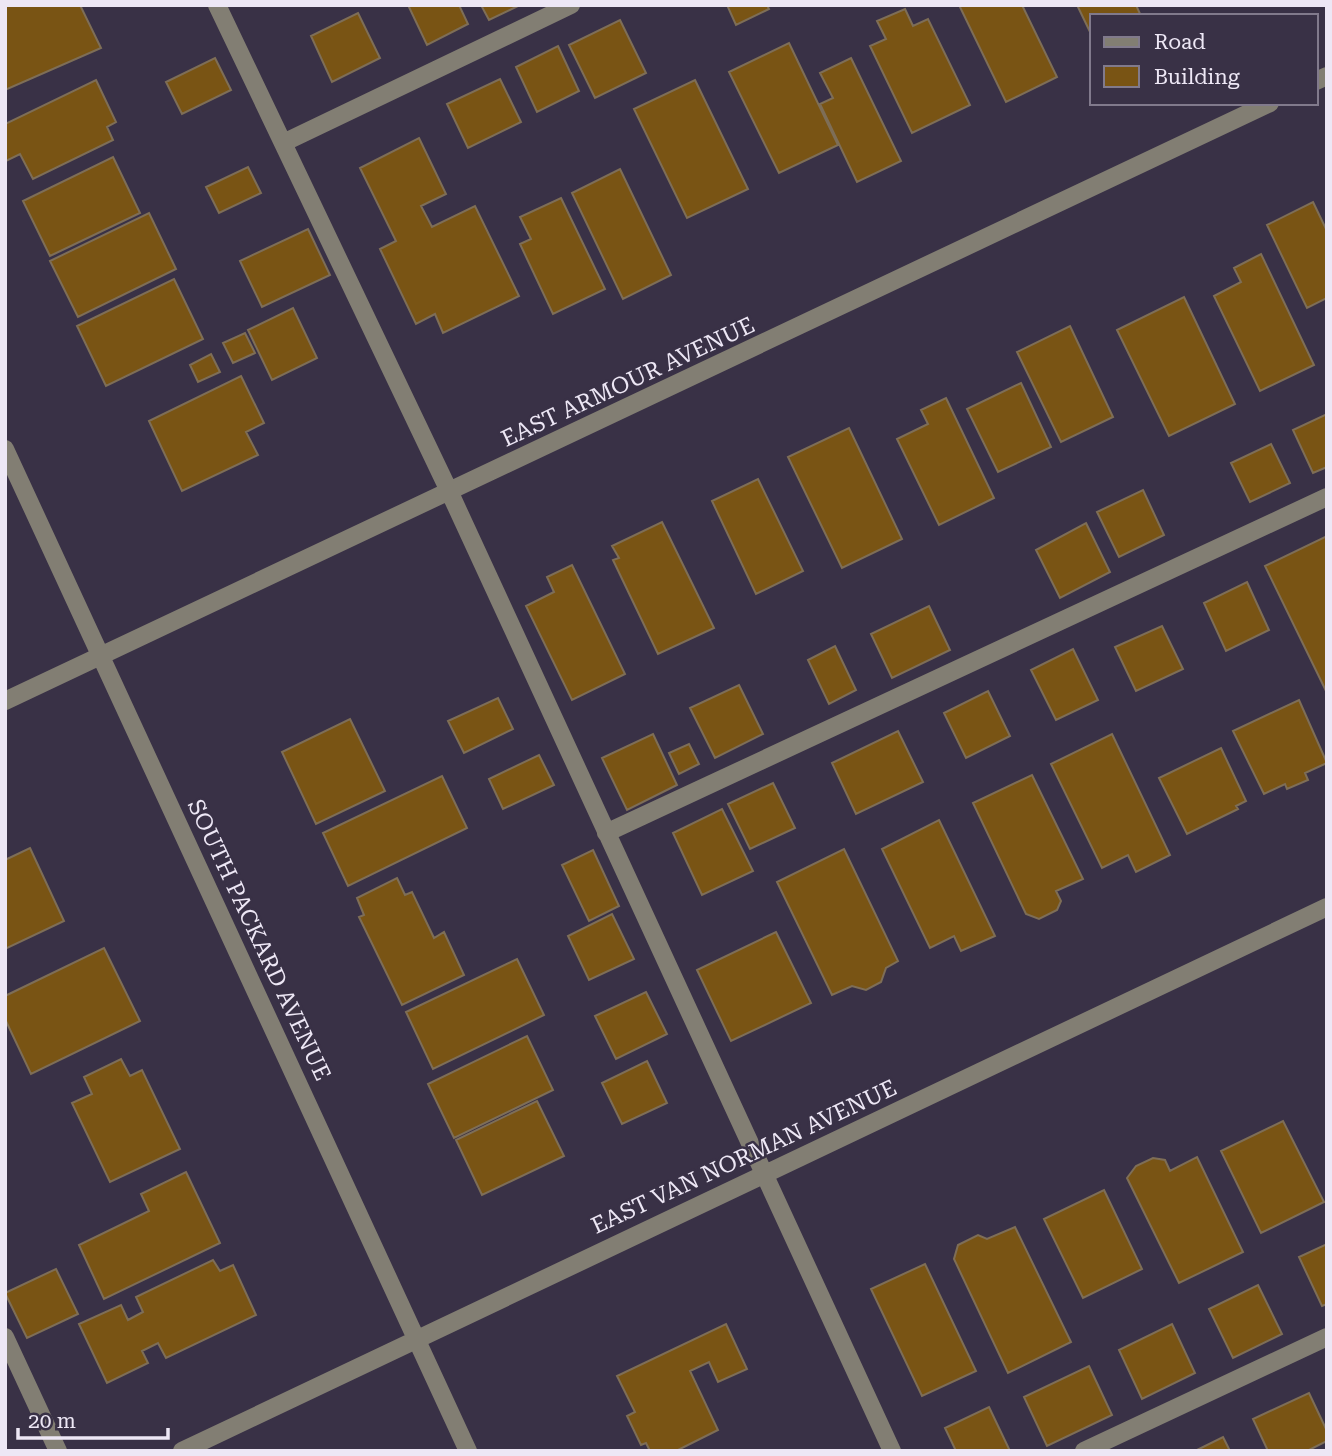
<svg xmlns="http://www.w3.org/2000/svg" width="1332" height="1456" font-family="'Roboto Serif',serif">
  <rect width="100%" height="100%" fill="#393146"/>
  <!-- building -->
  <path fill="#795414" stroke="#7e6e57" stroke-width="2" d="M 5,5 L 80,5 L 101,48 L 5,90 Z
    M 408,5 L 459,5 L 468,24 L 427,45 Z
    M 481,5 L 520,5 L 489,20 Z
    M 727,5 L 767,5 L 769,9 L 736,25 Z
    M 959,5 L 1022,5 L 1057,77 L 1006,102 Z
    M 1077,5 L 1136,5 L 1141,16 L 1092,16 L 1092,36 Z
    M 905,9 L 913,26 L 928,19 L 970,105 L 912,133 L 870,46 L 886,39 L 877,21 Z
    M 358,13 L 380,58 L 332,82 L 311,36 Z
    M 620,20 L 646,73 L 595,98 L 569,45 Z
    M 789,43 L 838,145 L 779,173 L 729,72 Z
    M 558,46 L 579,91 L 537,112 L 516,67 Z
    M 215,58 L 231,90 L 182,114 L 166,82 Z
    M 851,58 L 901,161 L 857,182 L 820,104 L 833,98 L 820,73 Z
    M 500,79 L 521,122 L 468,148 L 447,104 Z
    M 96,80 L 116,122 L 107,127 L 113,140 L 33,179 L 20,154 L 6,161 L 5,124 Z
    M 695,80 L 748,189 L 687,218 L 634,109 Z
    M 419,138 L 446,194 L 421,206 L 432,227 L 475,206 L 519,296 L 443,333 L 435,314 L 416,324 L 380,249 L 396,241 L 360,168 Z
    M 113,157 L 140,213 L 50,256 L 23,201 Z
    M 248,167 L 261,193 L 219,213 L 206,187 Z
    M 620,169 L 671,275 L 623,299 L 572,193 Z
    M 561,198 L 605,289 L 553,314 L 520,244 L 531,239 L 520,217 Z
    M 1313,202 L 1327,231 L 1327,298 L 1307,308 L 1267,225 Z
    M 149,213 L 176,269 L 78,317 L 50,261 Z
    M 308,229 L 330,275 L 262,307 L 240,261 Z
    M 1261,254 L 1314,365 L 1260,391 L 1214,296 L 1241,282 L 1234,268 Z
    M 174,279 L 203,339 L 106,386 L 77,326 Z
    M 1184,297 L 1235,404 L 1169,436 L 1117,330 Z
    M 293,308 L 317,358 L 272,380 L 248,330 Z
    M 1070,326 L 1113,417 L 1061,442 L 1017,352 Z
    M 245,333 L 255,353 L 233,363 L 223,343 Z
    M 211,354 L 220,372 L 198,382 L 190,365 Z
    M 241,376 L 264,423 L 246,432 L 258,455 L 182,491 L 149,421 Z
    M 1021,383 L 1051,447 L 998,472 L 967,409 Z
    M 946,398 L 994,498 L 939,525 L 897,439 L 928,424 L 921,410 Z
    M 1327,414 L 1327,467 L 1313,473 L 1293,430 Z
    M 849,428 L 902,539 L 842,568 L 788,457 Z
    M 1271,444 L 1290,483 L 1250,502 L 1231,463 Z
    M 758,479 L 803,571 L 756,594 L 712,501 Z
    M 1143,490 L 1164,535 L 1119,557 L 1097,512 Z
    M 662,522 L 714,628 L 658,654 L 613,560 L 619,558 L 612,546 Z
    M 1086,523 L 1110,572 L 1060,598 L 1036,550 Z
    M 1327,536 L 1327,693 L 1265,566 Z
    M 572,565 L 625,674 L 572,700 L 526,606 L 554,592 L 547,577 Z
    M 1247,582 L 1269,630 L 1226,651 L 1204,603 Z
    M 929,606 L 950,650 L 892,678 L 871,634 Z
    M 1162,626 L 1183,669 L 1136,691 L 1115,647 Z
    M 835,646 L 856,690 L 829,704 L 808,660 Z
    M 1073,649 L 1098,700 L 1056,720 L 1031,670 Z
    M 739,685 L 763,734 L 715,758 L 690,708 Z
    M 988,691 L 1010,736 L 966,758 L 944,713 Z
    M 498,698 L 513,729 L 464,753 L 448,721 Z
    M 1299,700 L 1327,763 L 1305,773 L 1308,780 L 1287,789 L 1285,784 L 1264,794 L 1233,731 Z
    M 350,719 L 385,791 L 316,824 L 282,752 Z
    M 898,731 L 923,782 L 856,814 L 832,763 Z
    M 653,734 L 677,785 L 627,810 L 602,758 Z
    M 1112,734 L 1170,855 L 1136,872 L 1128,855 L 1102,868 L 1051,764 Z
    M 689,744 L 699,764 L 679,774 L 669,753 Z
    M 1221,748 L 1246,801 L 1236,806 L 1238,809 L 1187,834 L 1159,778 Z
    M 539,755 L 554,785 L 503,809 L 489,779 Z
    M 1032,775 L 1083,879 L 1056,891 L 1061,901 L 1057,910 L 1039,919 L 1026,914 L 973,803 Z
    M 442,776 L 467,828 L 348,886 L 323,833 Z
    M 773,783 L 795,828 L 750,849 L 728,804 Z
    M 722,809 L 753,871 L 702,895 L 673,833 Z
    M 939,820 L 995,936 L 961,951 L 954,936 L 930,948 L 882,849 Z
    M 30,848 L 64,921 L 5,949 L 5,860 Z
    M 844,849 L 898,961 L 886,968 L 881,982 L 866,990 L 852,986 L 832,995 L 777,882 Z
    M 593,850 L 619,906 L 589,921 L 562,865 Z
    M 397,878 L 405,895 L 412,892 L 434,938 L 444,932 L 464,975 L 402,1005 L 359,917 L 364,915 L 357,898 Z
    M 612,914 L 634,959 L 589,980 L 568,936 Z
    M 776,932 L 811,1003 L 731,1041 L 697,970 Z
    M 104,948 L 140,1021 L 31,1074 L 5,1019 L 5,996 Z
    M 517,959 L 544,1015 L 433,1069 L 406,1012 Z
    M 646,992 L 667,1034 L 616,1059 L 595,1016 Z
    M 527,1036 L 553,1090 L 454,1138 L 428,1084 Z
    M 121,1059 L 130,1076 L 142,1070 L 180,1149 L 110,1182 L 72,1103 L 92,1094 L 84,1077 Z
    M 647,1061 L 667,1103 L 622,1124 L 602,1083 Z
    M 537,1101 L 564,1156 L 482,1195 L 456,1140 Z
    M 1283,1121 L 1324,1202 L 1261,1233 L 1221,1151 Z
    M 1197,1157 L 1243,1252 L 1179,1283 L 1127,1178 L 1136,1166 L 1153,1158 L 1165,1160 L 1170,1171 Z
    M 186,1172 L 220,1243 L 104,1299 L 79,1245 L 149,1211 L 141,1194 Z
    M 1104,1190 L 1142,1269 L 1083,1298 L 1044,1219 Z
    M 1015,1227 L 1071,1342 L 1008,1373 L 954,1259 L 958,1245 L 978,1235 L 987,1239 Z
    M 1327,1244 L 1327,1304 L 1322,1306 L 1299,1257 Z
    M 213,1260 L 220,1271 L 233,1265 L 256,1315 L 166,1358 L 158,1343 L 142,1351 L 148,1363 L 107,1383 L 79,1324 L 121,1305 L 128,1320 L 143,1312 L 136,1297 Z
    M 925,1264 L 976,1371 L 922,1396 L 871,1289 Z
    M 56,1269 L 78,1314 L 27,1338 L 5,1293 Z
    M 1258,1285 L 1282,1334 L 1233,1358 L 1209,1309 Z
    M 726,1324 L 747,1369 L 718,1382 L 709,1362 L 690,1371 L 718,1430 L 676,1451 L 650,1451 L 646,1443 L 641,1445 L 627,1416 L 635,1412 L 617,1376 Z
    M 1172,1324 L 1195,1373 L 1142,1399 L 1119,1350 Z
    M 1089,1366 L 1112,1415 L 1047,1446 L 1024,1397 Z
    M 1309,1393 L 1327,1431 L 1327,1441 L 1307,1451 L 1268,1451 L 1253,1419 Z
    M 989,1407 L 1010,1451 L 956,1451 L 945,1428 Z
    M 1223,1437 L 1230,1451 L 1195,1451 Z"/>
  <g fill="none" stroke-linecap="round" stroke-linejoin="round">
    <!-- minor -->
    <path stroke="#827e73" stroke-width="18" d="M 217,5 L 450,493 L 892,1451
      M 1316,81 L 1327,76
      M 283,143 L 571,5
      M 5,449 L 468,1451
      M 5,701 L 1270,103
      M 606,833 L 1327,497
      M 5,1337 L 58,1451
      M 182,1451 L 1327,907
      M 1084,1451 L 1327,1337"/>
  </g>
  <g text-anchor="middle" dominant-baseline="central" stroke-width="5" stroke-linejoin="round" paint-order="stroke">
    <!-- street labels -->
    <g font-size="23" fill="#ede7f5" stroke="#393146">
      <text transform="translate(628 382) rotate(-25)">EAST ARMOUR AVENUE</text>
      <text transform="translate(259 940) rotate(65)">SOUTH PACKARD AVENUE</text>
      <text transform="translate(744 1157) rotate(-25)">EAST VAN NORMAN AVENUE</text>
    </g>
  </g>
  <!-- border -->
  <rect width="1332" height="1456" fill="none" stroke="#ede7f5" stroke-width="14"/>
  <!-- legend -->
  <rect x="1090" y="14" width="228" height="91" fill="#393146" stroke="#817a8c" stroke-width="2"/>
  <rect x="1104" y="37" width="35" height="10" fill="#827e73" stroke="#817a8c" stroke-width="2"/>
  <text x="1154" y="49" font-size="21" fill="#ede7f5">Road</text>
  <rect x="1104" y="66" width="35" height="21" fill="#795414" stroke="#817a8c" stroke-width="2"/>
  <text x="1154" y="84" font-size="21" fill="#ede7f5">Building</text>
  <!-- scale -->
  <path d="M18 1428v10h150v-10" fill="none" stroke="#ede7f5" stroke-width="3.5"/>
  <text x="28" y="1428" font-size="21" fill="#ede7f5" stroke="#393146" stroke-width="5" paint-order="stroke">20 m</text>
</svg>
